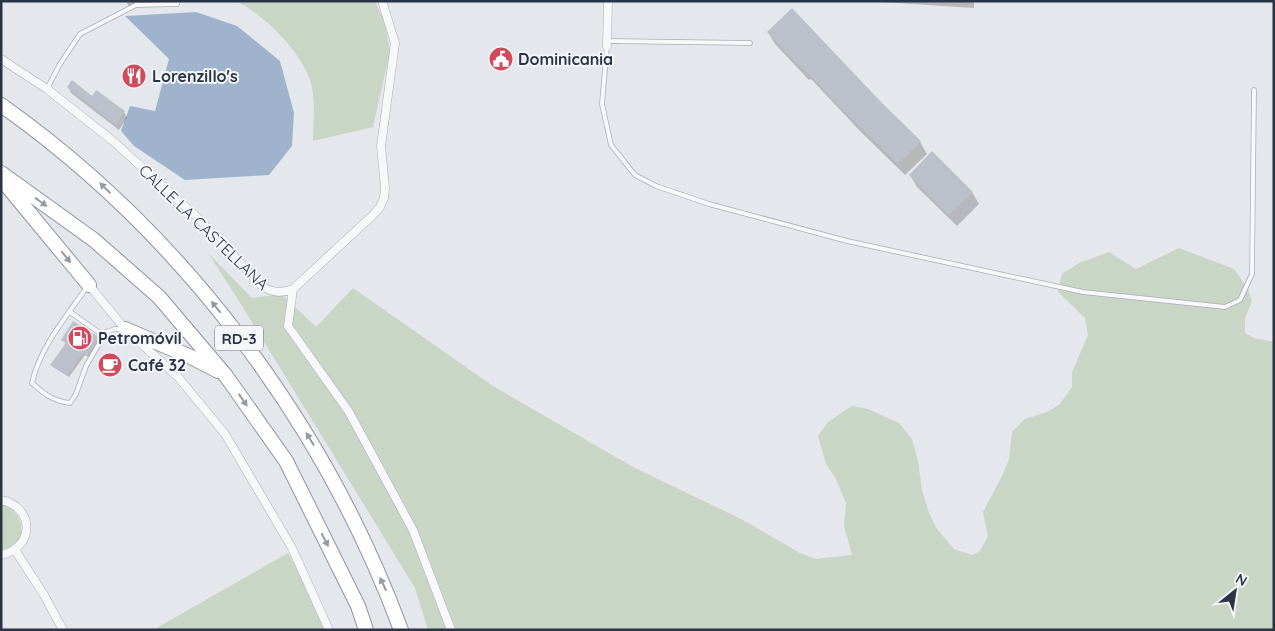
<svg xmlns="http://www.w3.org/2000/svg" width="1275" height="631" font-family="Quicksand,sans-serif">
  <rect width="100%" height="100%" fill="#e4e7ec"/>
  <!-- green -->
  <path fill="#c9d6c5" d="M 236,1 L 375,1 L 385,23 L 390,52 L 373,127 L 313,141 C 313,121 317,95 308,75 C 296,47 264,15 236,1 Z
    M 1179,248 L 1234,269 L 1248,289 L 1252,301 L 1245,318 L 1245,333 L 1254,338 L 1274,342 L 1274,630 L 428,630 L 415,588 L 239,301 L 208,253 L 252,298 L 282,294 L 316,327 L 353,288 L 493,386 L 633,467 L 743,520 L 800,553 L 815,559 L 852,555 L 844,526 L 846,503 L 836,479 L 826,464 L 818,436 L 828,422 L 852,406 L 868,409 L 899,423 L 912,439 L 918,461 L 922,490 L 929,513 L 937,529 L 954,549 L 972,555 L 980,551 L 988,536 L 983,512 L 1003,474 L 1009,459 L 1012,432 L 1025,419 L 1047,412 L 1060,404 L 1072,387 L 1072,372 L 1088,335 L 1085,318 L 1058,292 L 1062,274 L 1079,263 L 1109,252 L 1136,269 Z
    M 1,504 C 27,512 30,545 1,550 Z
    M 288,553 L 300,574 L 324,630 L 153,630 Z"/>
  <!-- water -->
  <path fill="#9fb4cc" d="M 196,12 L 237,26 L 280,61 L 294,113 L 292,146 L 269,175 L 185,180 L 134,146 L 121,131 L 130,106 L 155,111 L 169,59 L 125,16 Z"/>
  <!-- shadow -->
  <path fill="#0003" d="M 126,1 L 135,1 L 136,3 L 129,7 Z
    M 866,1 L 974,1 L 974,8 Z
    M 768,32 L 880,103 L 920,142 L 927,154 L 905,175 L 859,130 L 811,79 L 809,80 L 775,44 Z
    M 68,87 L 92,97 L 96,92 L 124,112 L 127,118 L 119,130 L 71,93 Z
    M 910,175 L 972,192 L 979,204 L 957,226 L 917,187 Z
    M 98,338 L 99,341 L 89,358 L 85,355 L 69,377 L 53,367 L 52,365 L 66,344 L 63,340 Z"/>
  <!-- building -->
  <path fill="#bbc0ca" d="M 792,8 L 881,102 L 921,141 L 898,164 L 851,118 L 803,68 L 802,69 L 767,32 Z
    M 72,80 L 92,96 L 96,90 L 125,111 L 116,125 L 67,87 Z
    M 932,151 L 973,192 L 949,215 L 909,175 Z
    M 73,321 L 99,337 L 87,356 L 83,353 L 67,375 L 50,365 L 66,343 L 61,340 Z"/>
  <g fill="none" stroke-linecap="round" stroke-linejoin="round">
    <defs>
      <path id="lane" d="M 608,41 L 750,43
        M 607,46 L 602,104 L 611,145 L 635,175 L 656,186 L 709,204 L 847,241 L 1083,292 L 1225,307 L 1240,300 L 1252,274 L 1254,90
        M 47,89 L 60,64 L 80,34 L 136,5 L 177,4 L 178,1
        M 87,287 C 66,317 40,347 32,383 C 44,394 53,401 70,403 L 76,394 L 86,366 L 106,332 L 115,329 L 122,329
        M 70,312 L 104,336"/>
      <path id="street" d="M 607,46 L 608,1
        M 1,59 L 47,89 L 113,141 L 199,219 L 261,285 C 271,293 281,294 293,289 L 373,215 L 380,207 L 384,198 L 385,188 L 381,146 L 395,43 L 382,1
        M 89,285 L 125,329 L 178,377 L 225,434 L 292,548 L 329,630
        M 293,289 L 288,326 L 349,412 L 413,530 L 451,630
        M 1,500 C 35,507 35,548 1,555
        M 15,550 L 44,595 L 63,630"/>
      <path id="highway" d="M 1,105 C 182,233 324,422 401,630
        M 1,173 L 94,240 L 159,297 L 226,376 L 286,461 L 358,606 L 366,630
        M 3,181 L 89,285
        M 125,329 L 191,357 L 218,371"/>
    </defs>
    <!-- lane casing -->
    <use href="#lane" stroke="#a9aeb7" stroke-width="5.5"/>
    <!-- street casing -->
    <use href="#street" stroke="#a9aeb7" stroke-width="9"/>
    <!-- highway casing -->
    <use href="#highway" stroke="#8b94a3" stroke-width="16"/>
    <!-- lane -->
    <use href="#lane" stroke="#f7f8fa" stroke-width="4"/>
    <!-- street -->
    <use href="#street" stroke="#f7f8fa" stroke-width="8"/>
    <!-- highway -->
    <use href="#highway" stroke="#fff" stroke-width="14"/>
  </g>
  <!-- one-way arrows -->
  <defs><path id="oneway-solid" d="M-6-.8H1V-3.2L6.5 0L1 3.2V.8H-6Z" transform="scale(1.25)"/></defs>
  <g fill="#959aa2">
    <use href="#oneway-solid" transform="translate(105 188) rotate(-136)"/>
    <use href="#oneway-solid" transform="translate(41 202) rotate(36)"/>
    <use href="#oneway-solid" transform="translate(66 257) rotate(51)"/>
    <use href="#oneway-solid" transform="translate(216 307) rotate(-129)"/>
    <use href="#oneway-solid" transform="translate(243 400) rotate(55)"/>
    <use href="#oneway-solid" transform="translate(310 439) rotate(-122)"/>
    <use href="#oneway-solid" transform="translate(325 540) rotate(63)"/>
    <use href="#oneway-solid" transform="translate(383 584) rotate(-115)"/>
  </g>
  <!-- icons -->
  <defs>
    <symbol id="civic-disc" viewBox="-11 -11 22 22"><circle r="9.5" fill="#d1495b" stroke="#f4f6f9"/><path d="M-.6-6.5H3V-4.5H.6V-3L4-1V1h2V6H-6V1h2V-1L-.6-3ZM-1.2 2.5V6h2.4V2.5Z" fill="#fff"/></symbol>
    <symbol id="restaurant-disc" viewBox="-11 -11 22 22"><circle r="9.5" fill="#d1495b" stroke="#f4f6f9"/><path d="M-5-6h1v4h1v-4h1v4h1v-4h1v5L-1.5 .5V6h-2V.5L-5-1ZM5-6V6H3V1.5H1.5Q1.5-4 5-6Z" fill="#fff"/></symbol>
    <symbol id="fuel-disc" viewBox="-11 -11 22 22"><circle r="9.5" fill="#d1495b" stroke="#f4f6f9"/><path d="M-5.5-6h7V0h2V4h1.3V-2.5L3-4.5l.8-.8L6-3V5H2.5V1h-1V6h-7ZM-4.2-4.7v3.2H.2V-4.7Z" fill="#fff"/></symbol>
    <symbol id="cafe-disc" viewBox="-11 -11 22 22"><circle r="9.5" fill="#d1495b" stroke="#f4f6f9"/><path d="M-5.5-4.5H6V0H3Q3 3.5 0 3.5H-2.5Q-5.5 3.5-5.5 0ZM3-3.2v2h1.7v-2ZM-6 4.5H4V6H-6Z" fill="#fff"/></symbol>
  </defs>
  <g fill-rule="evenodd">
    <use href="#civic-disc" x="487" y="45" width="28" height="28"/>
    <use href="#restaurant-disc" x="120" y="62" width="28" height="28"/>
    <use href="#fuel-disc" x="66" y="324" width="28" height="28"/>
    <use href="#cafe-disc" x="96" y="351" width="28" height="28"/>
  </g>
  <g text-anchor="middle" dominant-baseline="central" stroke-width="4" stroke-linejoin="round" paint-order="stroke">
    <!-- shield labels -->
    <rect fill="#f4f6f9" stroke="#676e7b" stroke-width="1" x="215" y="325.5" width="48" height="25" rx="4"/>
    <g font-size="15" font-weight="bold" fill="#2b3445">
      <text x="239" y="338">RD-3</text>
    </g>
    <!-- poi labels -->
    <g font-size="16" font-weight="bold" fill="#2b3445" stroke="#f4f6f9" text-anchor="start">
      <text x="518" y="59">Dominicania</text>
      <text x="152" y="76">Lorenzillo's</text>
      <text x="98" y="338">Petromóvil</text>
      <text x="128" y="365">Café 32</text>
    </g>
    <!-- street labels -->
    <g font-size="16" fill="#2b3445" stroke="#f4f6f9">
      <text transform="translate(204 227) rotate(44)">CALLE LA CASTELLANA</text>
    </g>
  </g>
  <!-- border -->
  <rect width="1275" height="631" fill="none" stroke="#2b3445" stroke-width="5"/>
  <!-- north arrow -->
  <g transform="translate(1235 591) rotate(30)" stroke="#f4f6f9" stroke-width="4" paint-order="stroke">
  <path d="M0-4L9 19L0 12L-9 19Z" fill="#2b3445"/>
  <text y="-8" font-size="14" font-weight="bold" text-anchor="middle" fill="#2b3445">N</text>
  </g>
</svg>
